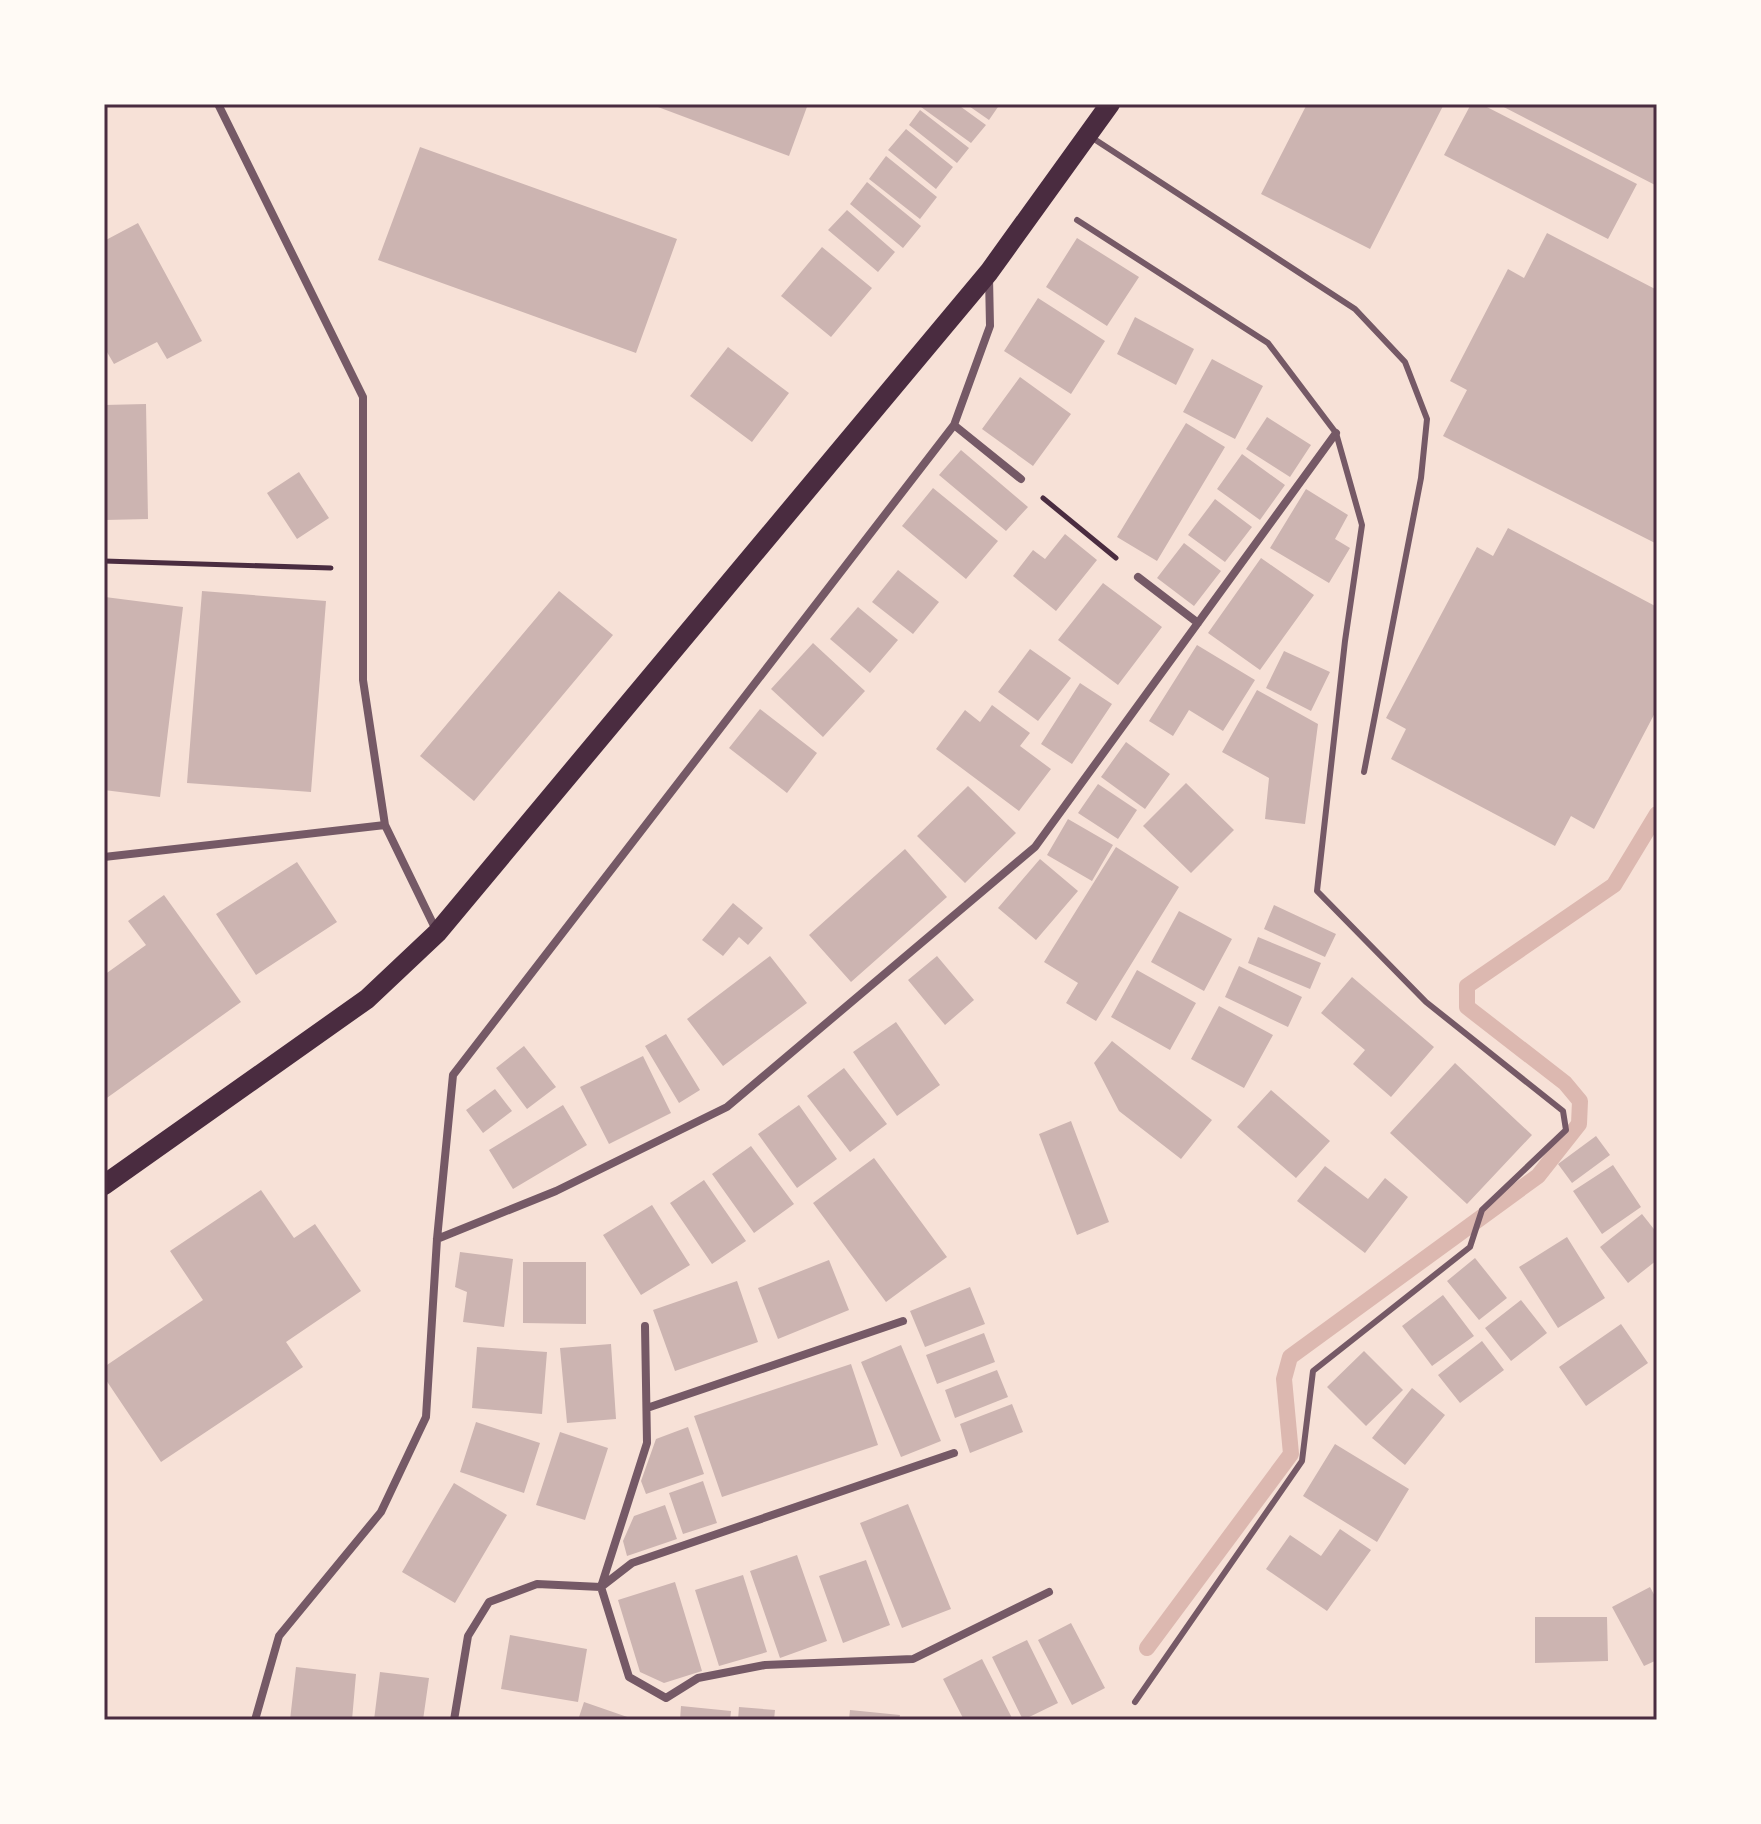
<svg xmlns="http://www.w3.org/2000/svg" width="1761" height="1824" font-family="'DejaVu Sans',sans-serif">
  <rect width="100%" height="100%" fill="#f7e1d7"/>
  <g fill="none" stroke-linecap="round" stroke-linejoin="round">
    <!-- stream -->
    <path stroke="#dcb8b0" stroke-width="16" d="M 1147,1648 L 1291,1454 L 1284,1379 L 1290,1357 L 1538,1176 L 1579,1124 L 1580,1101 L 1565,1083 L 1467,1007 L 1467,986 L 1614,885 L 1657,814"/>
  </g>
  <!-- building -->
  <path fill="#ccb4b1" d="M 650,104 L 808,104 L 789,156 Z
    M 924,104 L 957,104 L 986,125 L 971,143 L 921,107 Z
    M 966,104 L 1000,104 L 989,120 Z
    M 1307,104 L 1444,104 L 1370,249 L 1261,194 Z
    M 1471,104 L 1481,104 L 1637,184 L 1608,239 L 1444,155 Z
    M 1498,104 L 1657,104 L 1657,186 Z
    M 920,110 L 969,148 L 957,163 L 909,125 Z
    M 906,129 L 953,167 L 936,189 L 888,150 Z
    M 420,147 L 677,239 L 636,353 L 378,260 Z
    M 886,156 L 937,197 L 920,219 L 869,179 Z
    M 867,182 L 921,226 L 903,248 L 850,204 Z
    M 847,210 L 895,252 L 878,272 L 828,230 Z
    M 138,223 L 202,341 L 167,359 L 157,342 L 114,364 L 104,347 L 104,241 Z
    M 1547,233 L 1657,290 L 1657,544 L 1443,436 L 1467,390 L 1450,381 L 1508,269 L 1524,278 Z
    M 1077,238 L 1139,277 L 1107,326 L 1046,287 Z
    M 822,247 L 872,288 L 831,337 L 781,296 Z
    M 1038,298 L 1105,341 L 1071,394 L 1004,351 Z
    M 1135,317 L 1194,349 L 1176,385 L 1117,354 Z
    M 728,347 L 789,393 L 752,442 L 690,396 Z
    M 1212,359 L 1263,386 L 1235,439 L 1183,412 Z
    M 1020,377 L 1071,414 L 1033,466 L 982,429 Z
    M 146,404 L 148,519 L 105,520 L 104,405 Z
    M 1267,417 L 1311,445 L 1290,477 L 1246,449 Z
    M 1186,423 L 1225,447 L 1157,561 L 1117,537 Z
    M 961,450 L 1028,507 L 1006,531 L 939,475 Z
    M 1242,454 L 1285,485 L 1260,520 L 1217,489 Z
    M 299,472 L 329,518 L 297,539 L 267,493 Z
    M 933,488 L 998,541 L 966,579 L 902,526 Z
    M 1306,489 L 1348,515 L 1335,539 L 1350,548 L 1329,583 L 1270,548 Z
    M 1215,499 L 1252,527 L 1225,562 L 1188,535 Z
    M 1508,528 L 1657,607 L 1657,709 L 1594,829 L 1571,816 L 1555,846 L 1391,759 L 1406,729 L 1386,718 L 1477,547 L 1493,556 Z
    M 1065,534 L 1097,560 L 1056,611 L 1013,576 L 1033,550 L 1045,559 Z
    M 1184,543 L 1221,571 L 1194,606 L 1157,578 Z
    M 1261,558 L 1314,595 L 1260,670 L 1208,633 Z
    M 898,570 L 939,602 L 913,634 L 872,602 Z
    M 1103,583 L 1162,627 L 1118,685 L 1058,640 Z
    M 202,591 L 326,601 L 311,792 L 187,783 Z
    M 559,591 L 613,635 L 474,801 L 420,756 Z
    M 105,597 L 183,607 L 160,797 L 104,790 Z
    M 858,607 L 898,640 L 870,673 L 830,639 Z
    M 813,643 L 865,691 L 823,737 L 771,689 Z
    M 1197,645 L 1255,680 L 1223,731 L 1189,710 L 1173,736 L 1149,721 Z
    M 1030,649 L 1071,678 L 1038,721 L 998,692 Z
    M 1284,651 L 1330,672 L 1311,711 L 1266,688 Z
    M 1080,683 L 1112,704 L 1072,764 L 1041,744 Z
    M 1257,690 L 1318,724 L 1305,824 L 1265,819 L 1269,778 L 1222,752 Z
    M 992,705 L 1030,733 L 1020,746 L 1051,769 L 1019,811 L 936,749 L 965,710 L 980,722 Z
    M 760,709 L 817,753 L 787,793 L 729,748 Z
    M 1126,742 L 1170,774 L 1145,809 L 1101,777 Z
    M 1186,783 L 1234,830 L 1191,873 L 1143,826 Z
    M 1098,784 L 1137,810 L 1118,839 L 1078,813 Z
    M 968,786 L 1016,833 L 965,883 L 917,836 Z
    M 1068,819 L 1113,845 L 1092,881 L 1047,855 Z
    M 1116,847 L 1179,887 L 1096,1021 L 1066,1003 L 1078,983 L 1044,962 Z
    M 905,849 L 947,897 L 851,982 L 809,935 Z
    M 1040,859 L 1078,891 L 1036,940 L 998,908 Z
    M 297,862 L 337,922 L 256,975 L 216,914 Z
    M 164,895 L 241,1002 L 104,1100 L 104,975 L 146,945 L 128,921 Z
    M 733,903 L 763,928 L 748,945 L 739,937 L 723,956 L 702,940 Z
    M 1274,905 L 1336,934 L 1325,957 L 1264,929 Z
    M 1179,911 L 1232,939 L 1204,991 L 1151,962 Z
    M 1258,937 L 1321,963 L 1310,989 L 1248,963 Z
    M 770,956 L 807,1003 L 723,1066 L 687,1019 Z
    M 937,956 L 974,1000 L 945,1025 L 908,980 Z
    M 1239,966 L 1302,997 L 1288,1027 L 1225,997 Z
    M 1137,970 L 1196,1003 L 1170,1050 L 1111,1017 Z
    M 1352,977 L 1434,1047 L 1391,1097 L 1353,1064 L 1365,1050 L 1321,1013 Z
    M 1219,1006 L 1273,1035 L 1244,1088 L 1191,1059 Z
    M 896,1022 L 940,1085 L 897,1116 L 853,1052 Z
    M 666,1034 L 700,1090 L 679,1103 L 645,1046 Z
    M 1112,1041 L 1212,1120 L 1181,1159 L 1119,1111 L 1094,1063 Z
    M 524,1046 L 556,1087 L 527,1109 L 496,1068 Z
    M 643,1056 L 671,1113 L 609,1144 L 580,1087 Z
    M 1455,1063 L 1532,1135 L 1467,1204 L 1390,1133 Z
    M 844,1068 L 887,1124 L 850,1152 L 807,1096 Z
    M 495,1089 L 512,1111 L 483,1133 L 466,1110 Z
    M 1271,1090 L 1330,1141 L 1296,1178 L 1237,1127 Z
    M 563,1105 L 587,1145 L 513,1189 L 489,1150 Z
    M 799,1105 L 837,1159 L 797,1188 L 758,1134 Z
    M 1071,1121 L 1109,1222 L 1077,1235 L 1039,1134 Z
    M 1596,1136 L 1610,1155 L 1572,1183 L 1558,1164 Z
    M 751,1146 L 794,1204 L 754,1233 L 712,1174 Z
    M 874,1158 L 947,1257 L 886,1302 L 813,1203 Z
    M 1613,1165 L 1641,1207 L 1602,1234 L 1573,1191 Z
    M 1325,1166 L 1368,1199 L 1385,1178 L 1408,1197 L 1365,1253 L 1297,1201 Z
    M 704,1180 L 746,1241 L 712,1264 L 670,1203 Z
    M 261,1190 L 294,1238 L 315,1224 L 361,1291 L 286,1342 L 303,1367 L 161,1462 L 104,1377 L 104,1367 L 203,1300 L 170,1251 Z
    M 652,1205 L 690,1265 L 641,1295 L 603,1235 Z
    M 1642,1214 L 1657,1233 L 1657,1260 L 1628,1283 L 1600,1247 Z
    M 1567,1237 L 1605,1298 L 1558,1328 L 1519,1267 Z
    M 460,1252 L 513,1259 L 504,1327 L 463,1322 L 467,1292 L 455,1287 Z
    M 1475,1258 L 1507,1298 L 1479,1320 L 1447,1281 Z
    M 829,1260 L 849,1310 L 778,1339 L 758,1288 Z
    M 523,1262 L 586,1262 L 586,1324 L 523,1323 Z
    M 737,1281 L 758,1342 L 675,1371 L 653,1310 Z
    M 970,1287 L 985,1324 L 925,1347 L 910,1311 Z
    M 1443,1295 L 1474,1336 L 1432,1366 L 1402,1326 Z
    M 1521,1300 L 1547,1333 L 1511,1361 L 1485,1328 Z
    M 1621,1324 L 1648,1363 L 1586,1406 L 1559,1367 Z
    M 984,1333 L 995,1362 L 937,1384 L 926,1355 Z
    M 1482,1341 L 1504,1370 L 1460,1403 L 1438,1375 Z
    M 611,1344 L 616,1419 L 567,1423 L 560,1348 Z
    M 901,1345 L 941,1441 L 901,1457 L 861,1362 Z
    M 477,1347 L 547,1352 L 542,1414 L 472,1408 Z
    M 1364,1351 L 1403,1390 L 1366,1426 L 1327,1387 Z
    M 851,1364 L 878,1445 L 722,1497 L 694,1416 Z
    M 997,1370 L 1008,1397 L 955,1418 L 945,1390 Z
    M 1412,1388 L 1445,1415 L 1405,1465 L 1372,1438 Z
    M 1012,1404 L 1023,1432 L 970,1453 L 960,1424 Z
    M 476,1422 L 540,1443 L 524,1493 L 460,1472 Z
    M 688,1427 L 704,1474 L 646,1494 L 641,1481 L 656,1439 Z
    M 560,1432 L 608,1448 L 585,1520 L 536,1505 Z
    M 1335,1444 L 1409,1489 L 1377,1542 L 1303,1496 Z
    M 703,1481 L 717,1523 L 683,1534 L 669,1493 Z
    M 454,1483 L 507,1515 L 455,1603 L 402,1572 Z
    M 908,1504 L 951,1609 L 902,1628 L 860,1523 Z
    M 665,1505 L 677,1539 L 627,1556 L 623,1541 L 634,1516 Z
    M 1340,1529 L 1371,1550 L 1327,1611 L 1266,1569 L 1290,1535 L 1321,1556 Z
    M 797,1555 L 827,1641 L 780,1658 L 750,1571 Z
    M 866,1560 L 890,1625 L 843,1643 L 819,1576 Z
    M 743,1575 L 767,1652 L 719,1666 L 695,1590 Z
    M 675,1582 L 702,1671 L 664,1683 L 640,1672 L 618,1600 Z
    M 1650,1587 L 1657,1600 L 1657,1660 L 1644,1666 L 1612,1607 Z
    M 1535,1617 L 1607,1617 L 1608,1661 L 1535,1663 Z
    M 1071,1623 L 1105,1688 L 1072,1705 L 1038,1640 Z
    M 510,1635 L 587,1649 L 578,1702 L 501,1689 Z
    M 1027,1640 L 1058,1703 L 1023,1720 L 992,1657 Z
    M 982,1659 L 1013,1720 L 964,1720 L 943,1679 Z
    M 296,1667 L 356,1674 L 352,1720 L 290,1720 Z
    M 380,1672 L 429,1678 L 423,1720 L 374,1720 Z
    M 584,1702 L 636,1720 L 578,1720 Z
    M 681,1706 L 731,1711 L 730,1720 L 680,1720 Z
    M 739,1707 L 775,1710 L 774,1720 L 738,1720 Z
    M 850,1710 L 900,1715 L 899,1720 L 849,1720 Z"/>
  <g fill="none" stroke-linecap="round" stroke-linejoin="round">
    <!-- path -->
    <path stroke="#4a2c40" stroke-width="5" d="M 1043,498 L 1116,558
      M 104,561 L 331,568"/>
    <!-- service -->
    <path stroke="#755966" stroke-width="6" d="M 1091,137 L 1355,309 L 1405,362 L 1427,419 L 1421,478 L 1364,772
      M 1077,220 L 1268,343 L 1336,433 L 1362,525 L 1345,641 L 1317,891 L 1426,1002 L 1563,1111 L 1566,1130 L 1482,1210 L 1470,1247 L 1313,1371 L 1302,1461 L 1135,1702
      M 104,1584 L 104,1618"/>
    <!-- minor -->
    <path stroke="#755966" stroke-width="8" d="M 218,104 L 363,397 L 363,680 L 385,825 L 437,932
      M 954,425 L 1021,479
      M 1138,577 L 1198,623
      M 104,857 L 385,825
      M 437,1239 L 556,1191 L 727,1107 L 1035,847 L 1336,433
      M 645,1326 L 647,1443 L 601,1587 L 629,1677 L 666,1698 L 698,1678 L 765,1665 L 913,1659 L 1049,1592
      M 647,1408 L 903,1321
      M 255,1720 L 279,1636 L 381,1512 L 426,1417 L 437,1239 L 453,1075 L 954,425 L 990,326 L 989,277
      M 454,1720 L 468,1636 L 489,1602 L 537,1584 L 601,1587 L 632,1563 L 954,1453"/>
    <!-- primary -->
    <path stroke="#4a2c40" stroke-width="20" d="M 104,1185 L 367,999 L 437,933 L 989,272 L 1110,104"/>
  </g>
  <!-- border -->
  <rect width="1761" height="1824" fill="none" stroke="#fffaf5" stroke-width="212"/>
  <rect x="106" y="106" width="1549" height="1612" fill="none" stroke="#4a2c40" stroke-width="3"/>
</svg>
